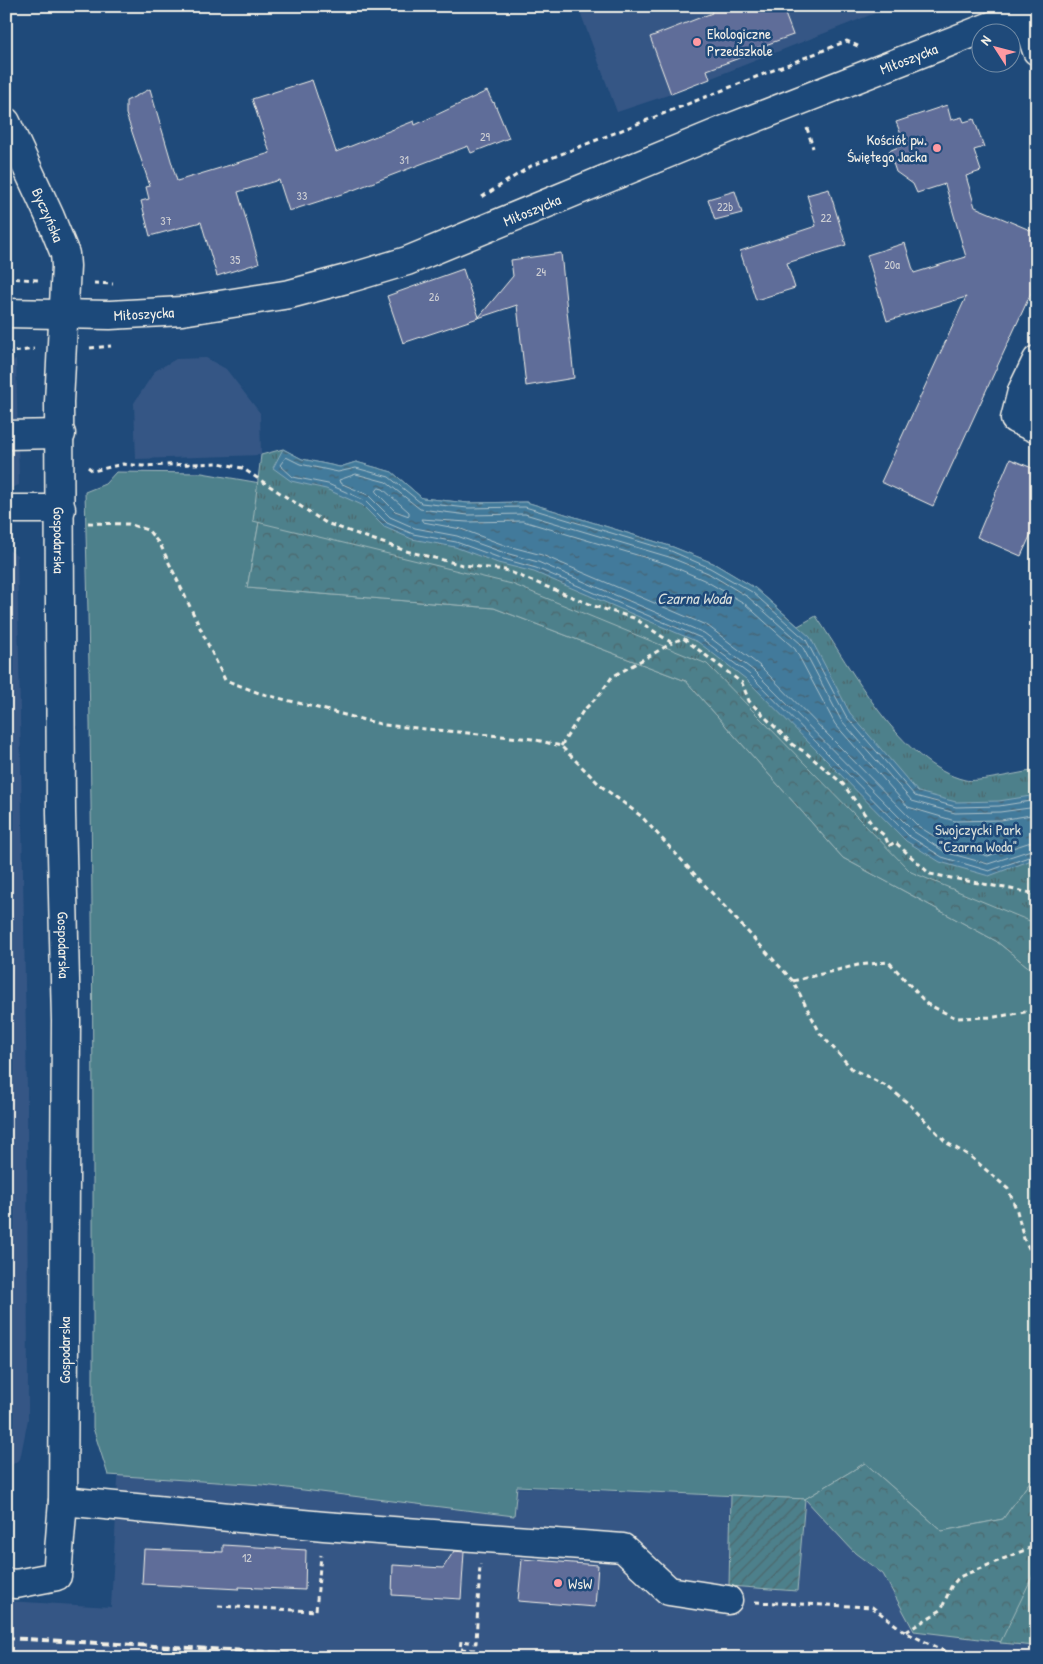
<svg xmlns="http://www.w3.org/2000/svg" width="1043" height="1664" font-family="'Patrick Hand',sans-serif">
  <defs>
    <pattern id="forest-crowns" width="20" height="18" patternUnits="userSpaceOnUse" patternTransform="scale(1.25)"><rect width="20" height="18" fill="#4e808b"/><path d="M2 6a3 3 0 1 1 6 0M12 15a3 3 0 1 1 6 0" fill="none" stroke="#4c676c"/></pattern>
    <pattern id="park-tufts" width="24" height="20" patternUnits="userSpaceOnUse" patternTransform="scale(1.25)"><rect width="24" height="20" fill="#4e808b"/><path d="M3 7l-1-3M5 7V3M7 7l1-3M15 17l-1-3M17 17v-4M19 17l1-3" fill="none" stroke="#4c676c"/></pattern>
    <pattern id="garden-furrows" width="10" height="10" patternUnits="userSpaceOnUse" patternTransform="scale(1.25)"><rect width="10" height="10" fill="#4e808b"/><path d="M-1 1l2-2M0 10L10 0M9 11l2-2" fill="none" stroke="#4c676c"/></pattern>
    <pattern id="water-ripples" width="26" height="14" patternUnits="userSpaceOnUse" patternTransform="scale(1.25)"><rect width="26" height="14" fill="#427a9b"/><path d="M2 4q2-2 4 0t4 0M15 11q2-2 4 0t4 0" fill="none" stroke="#466170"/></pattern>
  </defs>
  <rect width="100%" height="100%" fill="#1f4a7a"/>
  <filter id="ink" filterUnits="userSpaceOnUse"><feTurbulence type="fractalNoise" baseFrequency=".02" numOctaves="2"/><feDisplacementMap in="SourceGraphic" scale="10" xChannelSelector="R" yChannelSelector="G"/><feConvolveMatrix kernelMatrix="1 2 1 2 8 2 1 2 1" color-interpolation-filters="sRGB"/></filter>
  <g filter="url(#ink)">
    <!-- built -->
    <path fill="#365785" d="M 578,6 L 893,6 L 671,94 L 617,112 Z
      M 206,358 L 226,369 L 260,413 L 261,455 L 136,459 L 134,403 L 155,371 L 176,359 Z
      M 16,360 L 19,485 L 6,490 L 6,362 Z
      M 6,549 L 17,555 L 27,1091 L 28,1419 L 20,1459 L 6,1469 Z
      M 120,1445 L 431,1484 L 805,1499 L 912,1510 L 1037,1642 L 1037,1658 L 6,1658 L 6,1601 L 111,1607 Z"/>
    <!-- grass -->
    <path fill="#4e808b" stroke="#a1b8ba" d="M 116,472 L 202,473 L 266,484 L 247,588 L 494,608 L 686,681 L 843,858 L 996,941 L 1037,974 L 1037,1472 L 1003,1519 L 942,1531 L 865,1463 L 805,1499 L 517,1486 L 514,1516 L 263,1485 L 108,1475 L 93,1428 C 93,1116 94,804 85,492 L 105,484 Z"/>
    <!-- forest -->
    <path fill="url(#forest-crowns)" stroke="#a1b8ba" d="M 266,484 L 595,597 L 1037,858 L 1037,974 L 996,941 L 843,858 L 686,681 L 494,608 L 247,588 Z
      M 865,1463 L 942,1531 L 1003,1519 L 1037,1472 L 1037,1646 L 914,1631 L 883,1574 L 855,1553 L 805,1499 Z"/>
    <!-- park -->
    <path fill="url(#park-tufts)" stroke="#a1b8ba" d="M 283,449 L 302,459 L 340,467 L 356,462 L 392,472 L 422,498 L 468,503 L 526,502 L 673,547 L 713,563 L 755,588 L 798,626 L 816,616 C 851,668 901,765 965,780 C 976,783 1022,772 1037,770 L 1037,924 L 911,872 L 707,664 L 512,584 L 253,521 L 261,455 Z
      M 1037,1567 L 1037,1646 L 1000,1643 Z"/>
    <!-- garden -->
    <path fill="url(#garden-furrows)" stroke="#a1b8ba" d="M 731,1495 L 805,1499 L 797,1591 L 729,1586 Z"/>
    <!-- water -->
    <path fill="url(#water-ripples)" stroke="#89aaba" d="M 283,449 L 302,459 L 340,467 L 356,462 L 392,472 L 422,498 L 468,503 L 526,502 L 673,547 L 713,563 L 755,588 L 810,637 L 850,713 L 918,792 L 956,802 L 999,801 L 1037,795 L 1037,858 L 989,876 L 940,862 L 906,841 L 746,679 L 698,642 L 534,572 L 498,563 L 455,547 L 412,539 L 384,527 L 362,505 L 326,489 L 291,481 L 273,468 Z"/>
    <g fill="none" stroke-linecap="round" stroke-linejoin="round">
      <!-- shore -->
      <path stroke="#adc1c9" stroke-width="1" d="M 379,488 L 383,489 L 409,512 L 409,516 L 395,511 L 376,492 Z
        M 1037,800 L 999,806 L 956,807 L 915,796 L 846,716 L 806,640 L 752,592 L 710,568 L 671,551 L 525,507 L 468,508 L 421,503 L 389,477 L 356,468 L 338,472 L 300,464 L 286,457 L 280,465 L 293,477 L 328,484 L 364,500 L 387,523 L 413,534 L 456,542 L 500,558 L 536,568 L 701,638 L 750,675 L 909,836 L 942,857 L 989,871 L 1037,854
        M 1037,807 L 1000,812 L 955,813 L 912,801 L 841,720 L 801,644 L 748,597 L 708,573 L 669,557 L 525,514 L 468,515 L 420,509 L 386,482 L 356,474 L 339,480 L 340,483 L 368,495 L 390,517 L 415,528 L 457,536 L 502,552 L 538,562 L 704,633 L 754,671 L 913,831 L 945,852 L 988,864 L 1037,848
        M 1037,814 L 1001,820 L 955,821 L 908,807 L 835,724 L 795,649 L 744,603 L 704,580 L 667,564 L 523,521 L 468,522 L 421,519 L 423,522 L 461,529 L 504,545 L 542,555 L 708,626 L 760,666 L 918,826 L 948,845 L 988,856 L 1037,840"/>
    </g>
    <!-- building -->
    <path fill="#5f6d99" stroke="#f4f1e8" d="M 710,6 L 782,6 L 793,35 L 757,48 L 758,51 L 707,70 L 710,79 L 671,94 L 650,37 L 712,13 Z
      M 312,80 L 336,152 L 414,121 L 415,125 L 487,91 L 493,103 L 494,102 L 509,138 L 471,153 L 468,146 L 348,192 L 289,211 L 279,180 L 238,192 L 259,263 L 217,276 L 201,222 L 150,236 L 141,201 L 149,199 L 146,187 L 150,186 L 126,114 L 126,101 L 150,89 L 177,181 L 270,153 L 252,99 Z
      M 947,105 L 951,120 L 962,117 L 964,122 L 974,119 L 984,147 L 974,150 L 981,171 L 966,176 L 975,207 L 1037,233 L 1037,280 L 933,506 L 881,482 L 966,297 L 887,321 L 867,255 L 905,243 L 914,273 L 966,257 L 945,184 L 917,193 L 913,184 L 896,172 L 889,151 L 905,144 L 896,122 Z
      M 829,189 L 846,245 L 787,263 L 795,288 L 756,300 L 740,251 L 816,226 L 807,195 Z
      M 735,191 L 742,213 L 715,220 L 708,199 Z
      M 561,253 L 574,378 L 526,386 L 517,305 L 403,343 L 387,296 L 463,269 L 479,317 L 513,276 L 511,260 Z
      M 1010,459 L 1037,470 L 1037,521 L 1021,556 L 977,537 Z
      M 223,1545 L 306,1550 L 305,1590 L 239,1587 L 239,1589 L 142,1584 L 144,1549 L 223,1552 Z
      M 454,1551 L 464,1552 L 461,1599 L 392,1595 L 393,1565 L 443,1568 Z
      M 522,1559 L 598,1565 L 595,1607 L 518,1601 Z"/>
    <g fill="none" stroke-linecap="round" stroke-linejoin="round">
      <defs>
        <g id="minor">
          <path d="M 1024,14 L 1037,51"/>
          <path id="s1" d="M 6,122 L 50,217 L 65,254 L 66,266 L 59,402 L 61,813 L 66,1021 L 63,1501 L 57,1576 L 16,1584 L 6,1583"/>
          <path id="s2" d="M 6,313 L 110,315 L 182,311 L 290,294 L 350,278 L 407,261 L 727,129 L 1037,8"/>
          <path d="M 1037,360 L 1022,391 L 1015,419 L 1037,429"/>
          <path d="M 6,435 L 61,434"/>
          <path d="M 6,509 L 61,509"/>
          <path d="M 63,1501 L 324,1526 L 623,1548 L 669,1591 L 728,1600"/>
        </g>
      </defs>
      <!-- minor casing -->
      <use href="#minor" stroke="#f4f1e8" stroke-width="31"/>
      <!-- path -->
      <path stroke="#f4f1e8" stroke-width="3" stroke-dasharray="5 4" stroke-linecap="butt" d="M 807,128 L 813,148
        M 482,197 L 531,166 L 847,41 L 860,47
        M 6,278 L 38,280
        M 94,283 L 113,284
        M 90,348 L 111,346
        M 6,353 L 34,349
        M 88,467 L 93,471 L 123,464 L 142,466 L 219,463 L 242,468 L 326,523 L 406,551 L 463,565 L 505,570 L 597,607 L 634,618 L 672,643 L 683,638 L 742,683 L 749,701 L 793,745 L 805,752 L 843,784 L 874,827 L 885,836 L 889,846 L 895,842 L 930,874 L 1037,894
        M 88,523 L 128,524 L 148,530 L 161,546 L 225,680 L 259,693 L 384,725 L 532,739 L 561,746 L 601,786 L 641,816 L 793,981 L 820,1033 L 852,1069 L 888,1087 L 909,1104 L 947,1143 L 970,1156 L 1008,1189 L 1017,1211 L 1024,1239 L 1037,1263
        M 561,746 L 583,711 L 600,694 L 612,677 L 672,643
        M 793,981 L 858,965 L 889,962 L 927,1004 L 956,1018 L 995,1017 L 1037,1010
        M 755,1602 L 872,1607 L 905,1632 L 958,1658
        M 218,1606 L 316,1611 L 321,1555
        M 906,1632 L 941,1610 L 951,1587 L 959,1577 L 1037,1545
        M 476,1658 L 476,1650 L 460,1649 L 461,1641 L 476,1643 L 480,1564"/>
      <!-- minor -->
      <use href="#minor" stroke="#1f4a7a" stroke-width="28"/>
      <!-- rail -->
      <path stroke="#f4f1e8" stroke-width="4" stroke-dasharray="8 4" stroke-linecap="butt" d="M 6,1638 L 376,1658"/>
    </g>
  </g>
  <!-- markers -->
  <g fill="#ff9aa2" stroke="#1f4a7a" stroke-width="2">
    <circle cx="697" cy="42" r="5"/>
    <circle cx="937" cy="148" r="5"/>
    <circle cx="558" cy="1583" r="5"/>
  </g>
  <g text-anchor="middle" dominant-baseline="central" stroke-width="5" stroke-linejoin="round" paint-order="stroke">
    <!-- number labels -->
    <g font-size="12" fill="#cfd0d4">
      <text x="485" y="136">29</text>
      <text x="404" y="159">31</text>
      <text x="302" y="195">33</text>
      <text x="725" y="206">22b</text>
      <text x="826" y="217">22</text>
      <text x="166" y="220">37</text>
      <text x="235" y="259">35</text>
      <text x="892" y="264">20a</text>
      <text x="541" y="271">24</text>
      <text x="434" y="296">26</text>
      <text x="247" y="1557">12</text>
    </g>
    <!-- poi labels -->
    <g font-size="15" fill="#f4f1e8" stroke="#1f4a7a" text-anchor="start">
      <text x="707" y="33">Ekologiczne<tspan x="707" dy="17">Przedszkole</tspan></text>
      <text x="927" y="139" text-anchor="end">Kościół pw.<tspan x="927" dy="17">Świętego Jacka</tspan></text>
      <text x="568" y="1583">WsW</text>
    </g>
    <!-- street labels -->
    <g font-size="15" fill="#f4f1e8" stroke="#1f4a7a">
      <text stroke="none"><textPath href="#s2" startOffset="948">Miłoszycka</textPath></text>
      <text stroke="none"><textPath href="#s2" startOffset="542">Miłoszycka</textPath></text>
      <text stroke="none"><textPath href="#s1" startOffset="102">Byczyńska</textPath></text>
      <text stroke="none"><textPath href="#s2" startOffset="138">Miłoszycka</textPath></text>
      <text stroke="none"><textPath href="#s1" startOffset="431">Gospodarska</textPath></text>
      <text stroke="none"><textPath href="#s1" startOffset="836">Gospodarska</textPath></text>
      <text transform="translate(64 1350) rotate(-90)">Gospodarska</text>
    </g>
    <!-- park labels -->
    <g font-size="15" fill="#dbe0da" stroke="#1f4a7a">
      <text x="978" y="829">Swojczycki Park<tspan x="978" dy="17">"Czarna Woda"</tspan></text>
    </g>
    <!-- water labels -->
    <g font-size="16" font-style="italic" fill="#d9dfdc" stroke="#1f4a7a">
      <text x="694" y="598">Czarna Woda</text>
    </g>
  </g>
  <!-- margin -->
  <rect width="1043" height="1664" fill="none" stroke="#1f4a7a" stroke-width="25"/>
  <rect x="12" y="12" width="1018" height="1639" fill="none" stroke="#f4f1e8" stroke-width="2" filter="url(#ink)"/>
  <!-- north arrow -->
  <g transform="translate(996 48) rotate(306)"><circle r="24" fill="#1f4a7a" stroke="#748da6"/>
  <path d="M0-4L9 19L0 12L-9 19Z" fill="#ff9aa2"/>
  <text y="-8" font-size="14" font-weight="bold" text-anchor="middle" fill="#f4f1e8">N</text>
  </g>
</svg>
